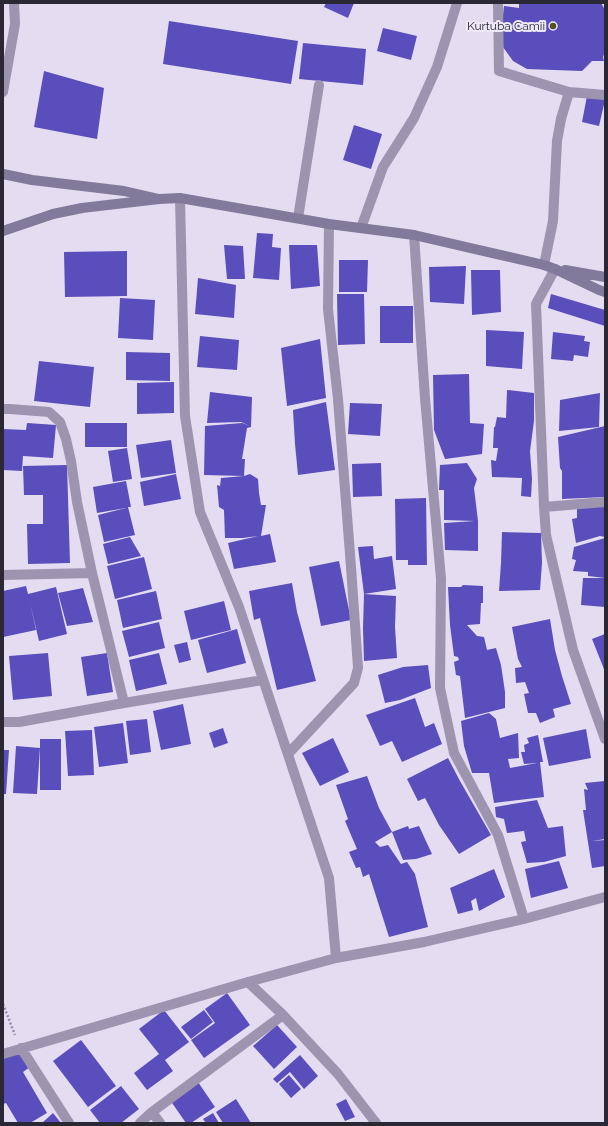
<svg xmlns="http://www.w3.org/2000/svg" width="608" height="1126" font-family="Raleway,sans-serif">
  <rect width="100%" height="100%" fill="#e4dcf0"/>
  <!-- building -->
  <path fill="#5a4dbc" d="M 326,3 L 354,3 L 348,18 L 324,7 Z
    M 519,3 L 601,3 L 605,10 L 605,52 L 603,57 L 604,61 L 592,61 L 582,71 L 527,69 L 513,61 L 500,43 L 504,6 L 519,8 Z
    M 169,21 L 298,41 L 291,84 L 163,64 Z
    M 383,28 L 417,36 L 411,60 L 377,51 Z
    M 303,43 L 366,49 L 363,85 L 299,79 Z
    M 44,71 L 104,88 L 97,139 L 34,127 Z
    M 587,96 L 605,100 L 599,126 L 582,122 Z
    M 354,125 L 382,134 L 371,169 L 343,160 Z
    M 257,233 L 273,234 L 272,247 L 281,248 L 279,280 L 253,278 Z
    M 224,245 L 243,246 L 245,279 L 227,279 Z
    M 289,245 L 317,245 L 320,286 L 291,289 Z
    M 127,251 L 127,296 L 65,297 L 64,252 Z
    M 339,260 L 368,260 L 367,292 L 339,292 Z
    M 466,266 L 464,304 L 430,302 L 429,267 Z
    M 471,270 L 500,270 L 501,312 L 472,315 Z
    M 198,278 L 236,285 L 234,318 L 195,314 Z
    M 337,294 L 364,294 L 365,344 L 338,345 Z
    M 551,294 L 605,310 L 605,326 L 548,308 Z
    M 120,298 L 155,300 L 153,340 L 118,338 Z
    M 380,306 L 413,306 L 413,343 L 380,343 Z
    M 486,330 L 524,332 L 522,369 L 486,366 Z
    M 553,332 L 585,336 L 584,341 L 590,342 L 588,357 L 574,355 L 573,361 L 551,359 Z
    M 200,336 L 239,340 L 237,370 L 197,367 Z
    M 320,339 L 326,398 L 287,406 L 281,348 Z
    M 126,352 L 170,353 L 170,381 L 126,380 Z
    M 39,361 L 94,367 L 90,407 L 34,401 Z
    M 469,374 L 470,423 L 484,424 L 482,454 L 445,459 L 434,430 L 433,375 Z
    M 174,382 L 174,413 L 137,414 L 137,383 Z
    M 507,390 L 534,393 L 534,421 L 530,451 L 532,479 L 531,497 L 521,496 L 522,478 L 492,477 L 491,460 L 496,461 L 498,448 L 493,448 L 494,427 L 495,427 L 497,417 L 506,418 Z
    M 210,392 L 252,397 L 251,427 L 247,428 L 242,459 L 245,459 L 244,476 L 250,474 L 258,479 L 259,493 L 261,505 L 266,505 L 261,536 L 270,534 L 276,562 L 234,569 L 228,543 L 258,536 L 243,538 L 225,538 L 224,510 L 219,507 L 217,485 L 220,486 L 221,478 L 244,476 L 204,475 L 205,426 L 242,423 L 250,426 L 241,422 L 207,423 Z
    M 600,393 L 599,427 L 559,431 L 560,400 Z
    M 326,402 L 335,470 L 298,475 L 295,444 L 293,410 Z
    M 350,403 L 382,404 L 380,436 L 348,434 Z
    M 27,423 L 56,425 L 53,458 L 23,456 L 22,471 L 3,470 L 3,429 L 26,430 Z
    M 85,423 L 127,423 L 127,447 L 85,447 Z
    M 605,426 L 605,497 L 562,499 L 562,471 L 560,468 L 558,437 Z
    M 171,440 L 176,473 L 141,478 L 136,445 Z
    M 127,448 L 132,479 L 113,482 L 108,451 Z
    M 381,463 L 382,496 L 353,497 L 352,464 Z
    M 467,463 L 477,479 L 474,488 L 478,521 L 478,551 L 445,550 L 444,523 L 475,521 L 444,520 L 444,490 L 439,490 L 440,465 Z
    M 67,465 L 70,563 L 28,564 L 27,524 L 43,524 L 43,495 L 24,495 L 23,466 Z
    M 176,474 L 181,499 L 144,506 L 140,482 Z
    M 126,481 L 131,507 L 128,507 L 135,535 L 104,542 L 98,515 L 126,508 L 97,513 L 93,487 Z
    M 426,498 L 427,565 L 408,565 L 408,560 L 396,560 L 395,499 Z
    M 605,504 L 605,537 L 600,536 L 576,543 L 572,519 L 577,518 L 577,509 Z
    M 502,532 L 541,533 L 542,563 L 540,590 L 499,591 L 501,563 Z
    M 130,537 L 141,556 L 108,564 L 103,544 Z
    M 605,538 L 605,578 L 588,576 L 588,572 L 573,571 L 576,560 L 572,559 L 574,547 Z
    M 373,546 L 374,559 L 392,556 L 396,589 L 364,594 L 396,596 L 395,627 L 397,658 L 364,661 L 363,628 L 364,594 L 358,547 Z
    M 144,557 L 152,589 L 115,599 L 107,566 Z
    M 339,561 L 351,620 L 321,626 L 309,567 Z
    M 583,578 L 605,578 L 605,607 L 581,605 Z
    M 292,583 L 297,612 L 316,681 L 277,690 L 260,618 L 254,620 L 249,591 Z
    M 463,585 L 483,586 L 483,603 L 481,603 L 480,624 L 467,625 L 477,636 L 484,637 L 487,650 L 496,648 L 501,665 L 505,692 L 505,708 L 465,718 L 460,676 L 456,675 L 454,662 L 459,660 L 458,657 L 454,656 L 450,625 L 448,587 L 461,587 Z
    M 26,586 L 28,594 L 56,587 L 67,634 L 39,641 L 30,603 L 36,630 L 3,637 L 3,591 Z
    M 83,588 L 93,622 L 67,626 L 58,593 Z
    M 156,591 L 162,619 L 123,628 L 117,600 Z
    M 224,601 L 231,630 L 191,640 L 184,611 Z
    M 550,619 L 555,650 L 562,676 L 571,704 L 553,709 L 555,717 L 540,723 L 536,713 L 528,713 L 524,694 L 529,693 L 525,682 L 516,683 L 515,668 L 522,667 L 518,659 L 512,627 Z
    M 159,622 L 165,648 L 129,657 L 122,631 Z
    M 237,629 L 246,663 L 207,673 L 198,640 Z
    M 605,634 L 605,672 L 602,664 L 592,639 Z
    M 187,642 L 191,660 L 179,663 L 174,645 Z
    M 48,653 L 52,696 L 13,700 L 9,656 Z
    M 107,653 L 113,692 L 87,696 L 81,657 Z
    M 159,653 L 167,684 L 136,691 L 129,660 Z
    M 428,665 L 431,688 L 400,700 L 385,703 L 378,675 L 403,667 Z
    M 415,698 L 425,727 L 434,723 L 442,744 L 402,762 L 392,741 L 380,746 L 366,715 Z
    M 183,704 L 191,744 L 161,750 L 153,711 Z
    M 489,713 L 496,719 L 500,738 L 518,733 L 519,758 L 508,759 L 510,768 L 537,763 L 524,764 L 521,752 L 525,752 L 524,745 L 529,743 L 527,738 L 538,735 L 543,762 L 540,762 L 544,797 L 494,803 L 489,773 L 472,773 L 464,746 L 461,721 Z
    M 147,719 L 151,752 L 130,755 L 126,721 Z
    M 123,723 L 128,763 L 99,767 L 94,727 Z
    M 223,728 L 228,743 L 214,748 L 209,733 Z
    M 586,729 L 591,758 L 549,766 L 543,738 Z
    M 92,730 L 94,775 L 68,776 L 65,731 Z
    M 333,738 L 349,772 L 320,786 L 302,753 Z
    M 40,739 L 61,739 L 61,790 L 40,790 Z
    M 16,746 L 40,748 L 37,794 L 13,793 Z
    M 3,750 L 9,750 L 6,794 L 3,794 Z
    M 448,758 L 460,781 L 491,835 L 459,854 L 439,825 L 425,798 L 418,801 L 407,779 Z
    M 367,776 L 379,808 L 392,832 L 375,842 L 380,847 L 388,845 L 401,864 L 407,862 L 415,874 L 428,927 L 389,937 L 369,874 L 363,877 L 360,867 L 356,868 L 349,852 L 357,849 L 345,821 L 348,819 L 336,785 Z
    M 605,781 L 605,839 L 592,841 L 605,840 L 605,866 L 592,868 L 583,810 L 586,810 L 584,789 L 588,790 L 585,783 Z
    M 537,800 L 548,828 L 563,826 L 566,856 L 544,862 L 527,863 L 521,842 L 526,841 L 524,831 L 531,830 L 507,833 L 504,819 L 496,817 L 495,807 Z
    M 408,826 L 409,829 L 419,826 L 432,854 L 416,859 L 403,860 L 392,832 Z
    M 559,861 L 568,888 L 531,898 L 525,869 Z
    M 494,869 L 505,897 L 479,911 L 476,898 L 471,901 L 473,910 L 458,914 L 450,888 Z
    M 227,993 L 250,1025 L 204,1058 L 191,1040 L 215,1023 L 205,1009 Z
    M 164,1010 L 189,1042 L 165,1060 L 173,1071 L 147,1090 L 134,1073 L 159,1054 L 139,1029 Z
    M 204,1010 L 213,1022 L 191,1039 L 181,1027 Z
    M 277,1025 L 297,1047 L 274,1069 L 253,1046 Z
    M 81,1040 L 116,1086 L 88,1107 L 53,1061 Z
    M 18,1052 L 30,1067 L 23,1072 L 47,1113 L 30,1123 L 18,1123 L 6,1103 L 3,1104 L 3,1057 Z
    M 300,1055 L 318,1076 L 304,1089 L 290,1072 L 277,1083 L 273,1079 Z
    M 289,1075 L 301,1089 L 291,1098 L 279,1084 Z
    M 198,1082 L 215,1107 L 191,1123 L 186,1123 L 170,1100 Z
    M 121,1086 L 139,1109 L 121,1123 L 100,1123 L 90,1110 Z
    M 236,1099 L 251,1123 L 223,1123 L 216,1112 Z
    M 346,1099 L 355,1117 L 345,1121 L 336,1104 Z
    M 53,1113 L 61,1123 L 42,1123 Z
    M 213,1113 L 219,1123 L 206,1123 L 203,1119 Z"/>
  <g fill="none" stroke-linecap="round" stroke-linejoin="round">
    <!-- path -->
    <path stroke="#968dab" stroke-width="2.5" stroke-dasharray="2 2" stroke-linecap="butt" d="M 3,1004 L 15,1035"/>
    <!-- lane -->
    <path stroke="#9d94af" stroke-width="10" d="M 544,265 L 553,221 L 557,141 L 561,119"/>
    <!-- street -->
    <path stroke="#9d94af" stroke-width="10" d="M 498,3 L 499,71 L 569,92 L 561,119
      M 3,92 L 15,24 L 14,3
      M 569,92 L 605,95
      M 180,198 L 185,416 L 200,512 L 239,607 L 329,878 L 336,958
      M 298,218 L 319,85
      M 361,228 L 383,167 L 414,118 L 437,67 L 457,3
      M 414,235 L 425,398 L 441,579 L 440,688 L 454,753 L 498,835 L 524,919
      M 555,269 L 536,304 L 544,507 L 546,535 L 573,650 L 605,739
      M 3,409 L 10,409 L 49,412 L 60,422 L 66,439 L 71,461 L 77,502 L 92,573 L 124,703
      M 544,507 L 605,502
      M 3,575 L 92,573
      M 3,722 L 19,722 L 124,703 L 263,680
      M 288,754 L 354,683 L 358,668 L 351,567 L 338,399 L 328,309 L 329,224
      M 248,982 L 283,1015 L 338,1074 L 376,1123
      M 21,1048 L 69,1123
      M 3,1054 L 248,982 L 336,958 L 424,942 L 524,919 L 605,897
      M 152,1112 L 160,1123
      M 140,1123 L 152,1112 L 283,1015"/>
    <!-- secondary -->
    <path stroke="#827a9a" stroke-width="10" d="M 3,174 L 32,180 L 124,191 L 159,199 L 82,208 L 53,214 L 3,231
      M 159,199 L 180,198 L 329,224 L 414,235 L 544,265 L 555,269 L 599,290 L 605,292
      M 565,270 L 605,277"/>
  </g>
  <!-- markers -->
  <circle fill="#535021" stroke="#eee8f8" stroke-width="1.5" cx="553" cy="26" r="4"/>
  <g text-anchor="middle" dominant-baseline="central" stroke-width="4" stroke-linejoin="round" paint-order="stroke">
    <!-- poi labels -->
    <g font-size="12" fill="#2a2834" stroke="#eee8f8" text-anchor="end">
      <text x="545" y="26">Kurtuba Camii</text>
    </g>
  </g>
  <!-- border -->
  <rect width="608" height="1126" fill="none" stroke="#2a2834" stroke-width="8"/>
</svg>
